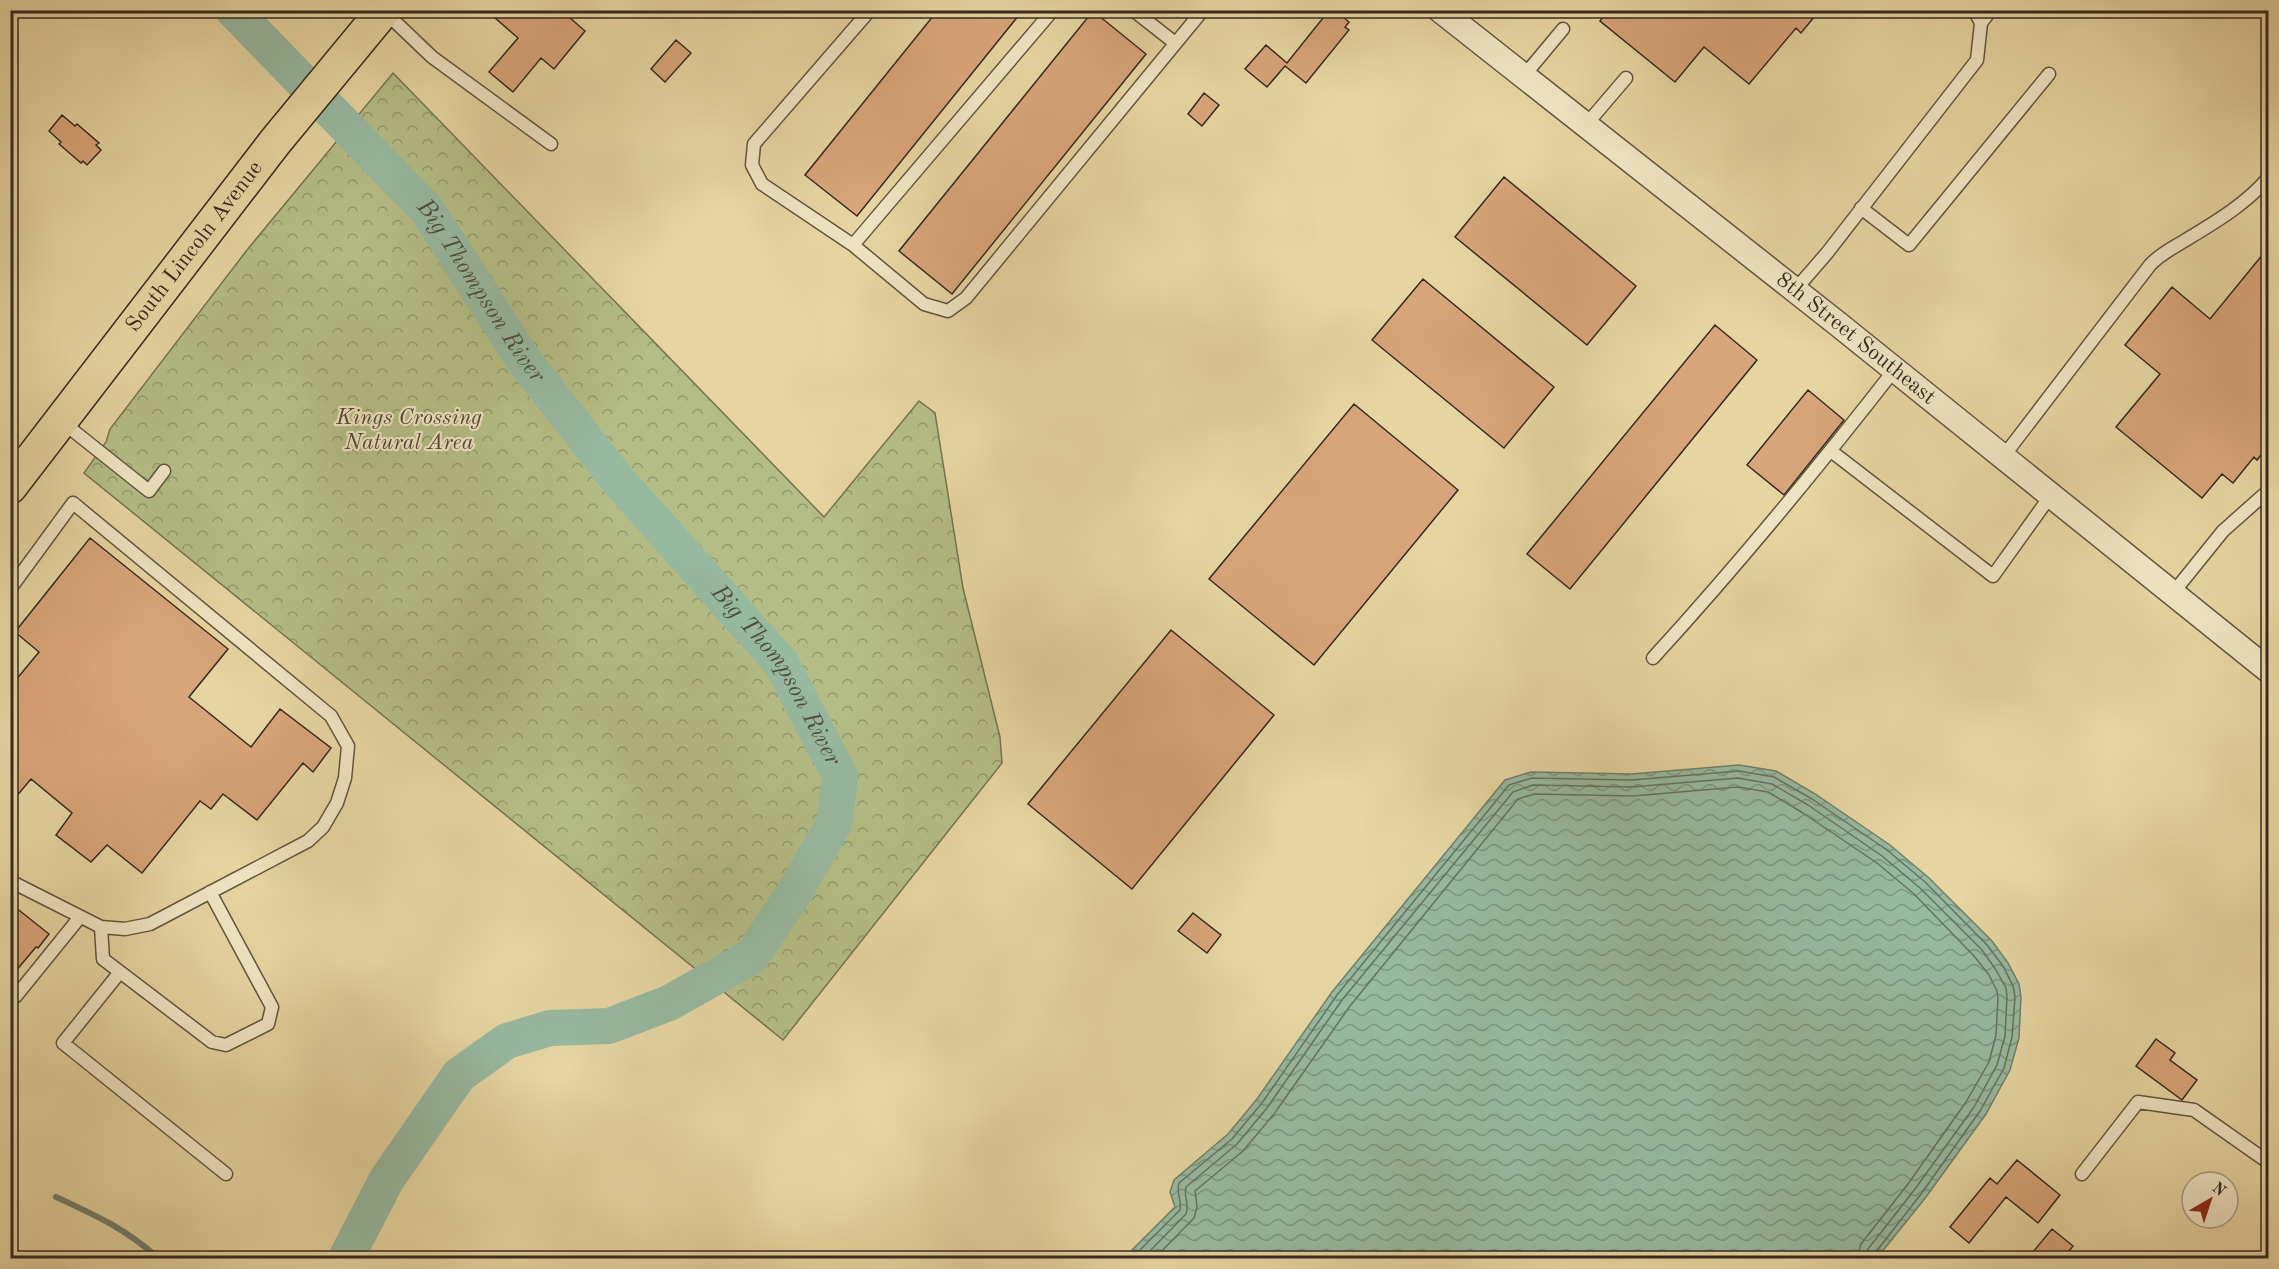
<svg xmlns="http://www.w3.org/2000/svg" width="2279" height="1269" font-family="'Old Standard TT',serif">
  <defs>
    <pattern id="park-crowns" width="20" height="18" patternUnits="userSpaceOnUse" patternTransform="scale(1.5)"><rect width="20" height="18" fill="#b4bd85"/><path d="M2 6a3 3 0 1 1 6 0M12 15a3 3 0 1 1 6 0" fill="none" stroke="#939a6c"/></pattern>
    <pattern id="water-waves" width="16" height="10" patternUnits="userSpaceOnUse" patternTransform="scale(1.5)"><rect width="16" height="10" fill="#97b9a0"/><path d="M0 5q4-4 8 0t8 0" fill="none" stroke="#7c9782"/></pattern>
  </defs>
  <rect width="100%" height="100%" fill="#e6d5a1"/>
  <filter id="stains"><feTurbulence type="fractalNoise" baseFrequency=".00333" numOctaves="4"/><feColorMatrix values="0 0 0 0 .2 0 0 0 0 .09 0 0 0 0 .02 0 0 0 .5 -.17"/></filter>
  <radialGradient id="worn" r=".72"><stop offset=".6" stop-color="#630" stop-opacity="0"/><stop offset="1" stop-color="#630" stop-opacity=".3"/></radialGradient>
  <!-- park -->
  <path fill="url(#park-crowns)" stroke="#757452" stroke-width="1.5" d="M 393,73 L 824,517 L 919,401 L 935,413 L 963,588 L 1000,737 L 1002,763 L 783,1040 L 84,473 L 106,442 L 110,429 L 247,250 Z"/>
  <!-- water -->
  <path fill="url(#water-waves)" stroke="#70806d" stroke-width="1.5" d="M 1739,765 L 1776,771 L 1815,794 L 1890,845 L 1929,878 L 1992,941 L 2008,963 L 2019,984 L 2021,997 L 2019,1038 L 2010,1070 L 1986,1114 L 1926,1197 L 1877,1258 L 1124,1258 L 1175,1207 L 1170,1192 L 1174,1180 L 1228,1134 L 1257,1099 L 1332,992 L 1505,780 L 1531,772 L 1632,774 Z"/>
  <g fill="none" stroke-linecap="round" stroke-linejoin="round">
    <!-- shore -->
    <path stroke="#667260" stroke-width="1.5" d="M 1132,1258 L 1180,1210 C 1182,1200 1176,1193 1179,1183 L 1232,1139 L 1262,1103 L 1337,995 L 1509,785 L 1532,778 L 1632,780 L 1739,771 L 1774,777 L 1812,799 L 1887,850 L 1925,882 L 1987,945 L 2003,966 L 2013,986 L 2015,997 L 2012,1037 L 2004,1068 L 1980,1111 L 1921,1194 L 1875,1253 L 1874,1258
      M 1143,1258 L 1186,1214 C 1190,1204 1183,1196 1186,1187 L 1237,1144 L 1267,1108 L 1342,1000 L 1513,792 L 1533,785 L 1632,787 L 1738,778 L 1772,784 L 1808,805 L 1882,856 L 1920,888 L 1982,950 L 1996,970 L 2006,988 L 2007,997 L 2005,1036 L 1997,1065 L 1974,1107 L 1915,1189 L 1868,1249 L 1866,1258
      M 1155,1258 L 1194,1218 L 1197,1207 L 1195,1191 L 1243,1151 L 1274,1114 L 1350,1006 L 1518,799 L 1534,794 L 1633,796 L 1738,787 L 1768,792 L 1803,813 L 1877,863 L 1914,894 L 1974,956 L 1989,975 L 1997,991 L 1998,998 L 1996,1035 L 1989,1062 L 1966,1102 L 1908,1184 L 1861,1244 L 1857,1258"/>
    <!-- stream -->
    <path stroke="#70806d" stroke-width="6" d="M 56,1197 C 95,1215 126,1229 158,1258"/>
    <!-- river -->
    <path stroke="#97b9a0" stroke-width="36" id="s1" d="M 233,10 L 427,210 L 522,358 L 616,478 L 781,663 L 840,776 L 834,824 L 794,893 L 751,957 L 669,1003 L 609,1026 L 550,1028 L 507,1041 L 459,1075 L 387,1179 L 346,1258"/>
  </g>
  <!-- building -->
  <path fill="#d8a479" stroke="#362a20" stroke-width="1.5" d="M 486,10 L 561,10 L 585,31 L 554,69 L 541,58 L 513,92 L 489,72 L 518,38 Z
    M 938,10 L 1023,10 L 857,216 L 805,175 Z
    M 1608,10 L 1820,10 L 1801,33 L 1796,28 L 1749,84 L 1704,47 L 1675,82 L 1600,21 Z
    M 1093,11 L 1146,54 L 952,294 L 899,251 Z
    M 1336,11 L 1349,22 L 1345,27 L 1349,30 L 1306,83 L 1285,66 L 1267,87 L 1245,69 L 1266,45 L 1287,63 L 1327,13 L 1332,16 Z
    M 676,40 L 691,53 L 665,82 L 651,69 Z
    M 1204,93 L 1219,105 L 1202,126 L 1188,114 Z
    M 62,115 L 75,126 L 77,124 L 99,143 L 96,145 L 101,150 L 87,165 L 83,161 L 81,163 L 59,144 L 61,142 L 49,131 Z
    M 1504,177 L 1636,286 L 1587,345 L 1455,237 Z
    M 2268,248 L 2268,446 L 2257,460 L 2254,457 L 2233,483 L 2222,474 L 2202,498 L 2116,427 L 2160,374 L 2125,345 L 2172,287 L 2210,319 Z
    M 1423,279 L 1554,387 L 1504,448 L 1372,340 Z
    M 1715,325 L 1757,360 L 1570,589 L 1527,554 Z
    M 1808,390 L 1844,420 L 1784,495 L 1747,465 Z
    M 1354,404 L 1458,490 L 1314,665 L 1209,579 Z
    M 90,538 L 228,649 L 189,697 L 251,747 L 280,709 L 331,748 L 313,772 L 303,763 L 257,820 L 223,794 L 211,809 L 200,801 L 142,873 L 107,845 L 91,862 L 56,835 L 72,813 L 31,779 L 10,804 L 10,687 L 39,652 L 15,632 Z
    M 1171,630 L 1274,715 L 1132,889 L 1028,804 Z
    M 10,903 L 49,934 L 38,948 L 36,947 L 10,978 Z
    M 1193,913 L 1221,935 L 1207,953 L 1178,931 Z
    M 2156,1039 L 2175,1053 L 2170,1060 L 2197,1080 L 2182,1100 L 2136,1066 Z
    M 2017,1160 L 2060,1195 L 2038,1223 L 2006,1197 L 1969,1243 L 1950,1227 L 1990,1178 L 1997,1184 Z
    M 2052,1229 L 2073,1246 L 2063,1258 L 2028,1258 Z"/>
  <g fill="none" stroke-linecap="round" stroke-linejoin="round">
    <defs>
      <path id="service" d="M 870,10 L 754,144 L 752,165 L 762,184 L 853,245 L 924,304 L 948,311 L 966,298 L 1203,10
        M 1133,10 L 1175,43
        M 1974,10 L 1981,23
        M 385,12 L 432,57 L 551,144
        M 1523,77 L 1563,29
        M 1585,126 L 1626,78
        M 1861,208 L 1909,245 L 2049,74
        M 853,245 L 1053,10
        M 1795,290 L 1827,253 L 1977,60 L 1981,23 L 1991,10
        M 61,421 L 149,491 L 164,471
        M 1831,451 L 1993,576 L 2051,495
        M 2003,457 L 2150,265 C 2161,253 2175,247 2189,238 C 2217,221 2247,203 2268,178
        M 10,589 L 73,503 L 331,716 L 348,746 L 345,778 L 337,803 L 323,827 L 308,841 L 150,924 L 125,929 L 101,927 L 10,881
        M 2173,593 L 2223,531 L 2268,491
        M 1653,658 C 1738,565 1817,469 1895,369
        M 101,927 L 103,959 L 212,1042 L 226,1045 L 268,1024 L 272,1007 L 210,892
        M 120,972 L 63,1043 L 226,1174
        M 16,996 L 80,917
        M 2082,1174 L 2138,1102 L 2194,1110 L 2268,1162"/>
      <g id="minor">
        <path id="s2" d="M 1440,10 L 1838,324 L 2268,670"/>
      </g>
      <g id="trunk">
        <path id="s3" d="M 10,487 L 275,142 L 384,10"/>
      </g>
    </defs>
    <!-- service casing -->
    <use href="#service" stroke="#625540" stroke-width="15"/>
    <!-- minor casing -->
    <use href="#minor" stroke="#625540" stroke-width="27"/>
    <!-- trunk casing -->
    <use href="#trunk" stroke="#362a20" stroke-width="36"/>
    <!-- service -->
    <use href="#service" stroke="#efe4c2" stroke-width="12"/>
    <!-- minor -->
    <use href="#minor" stroke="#efe4c2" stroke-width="24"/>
    <!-- trunk -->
    <use href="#trunk" stroke="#e6d5a1" stroke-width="33"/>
  </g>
  <g text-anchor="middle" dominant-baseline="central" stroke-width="4.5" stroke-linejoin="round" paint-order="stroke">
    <!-- street labels -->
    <g font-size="22" fill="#362a20" stroke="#efe4c2">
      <text stroke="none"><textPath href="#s3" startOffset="303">South Lincoln Avenue</textPath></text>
      <text stroke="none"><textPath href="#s2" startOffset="530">8th Street Southeast</textPath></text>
    </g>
    <!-- park labels -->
    <g font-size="22" font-style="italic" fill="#4f4734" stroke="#efe4c2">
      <text x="409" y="418">Kings Crossing<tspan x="409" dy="25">Natural Area</tspan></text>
    </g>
    <!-- water labels -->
    <g font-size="24" font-style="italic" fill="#4e4e40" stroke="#efe4c2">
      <text stroke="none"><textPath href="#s1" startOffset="376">Big Thompson River</textPath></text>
      <text stroke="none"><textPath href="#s1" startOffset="862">Big Thompson River</textPath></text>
    </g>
  </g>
  <!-- margin -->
  <rect width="2279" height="1269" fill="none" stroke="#e6d5a1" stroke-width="36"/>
  <rect x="12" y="12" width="2255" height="1245" fill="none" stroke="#362a20" stroke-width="3"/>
  <rect x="18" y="18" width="2243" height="1233" fill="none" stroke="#362a20" stroke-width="1.5"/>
  <!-- north arrow -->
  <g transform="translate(2210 1200) rotate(39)"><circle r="28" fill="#efe4c2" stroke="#a59a81" stroke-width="1.5"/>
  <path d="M0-4.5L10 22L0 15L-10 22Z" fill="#8f2418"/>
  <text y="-9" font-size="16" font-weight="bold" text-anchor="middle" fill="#362a20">N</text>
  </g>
  <rect width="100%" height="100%" filter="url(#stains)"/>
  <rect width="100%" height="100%" fill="url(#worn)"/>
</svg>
